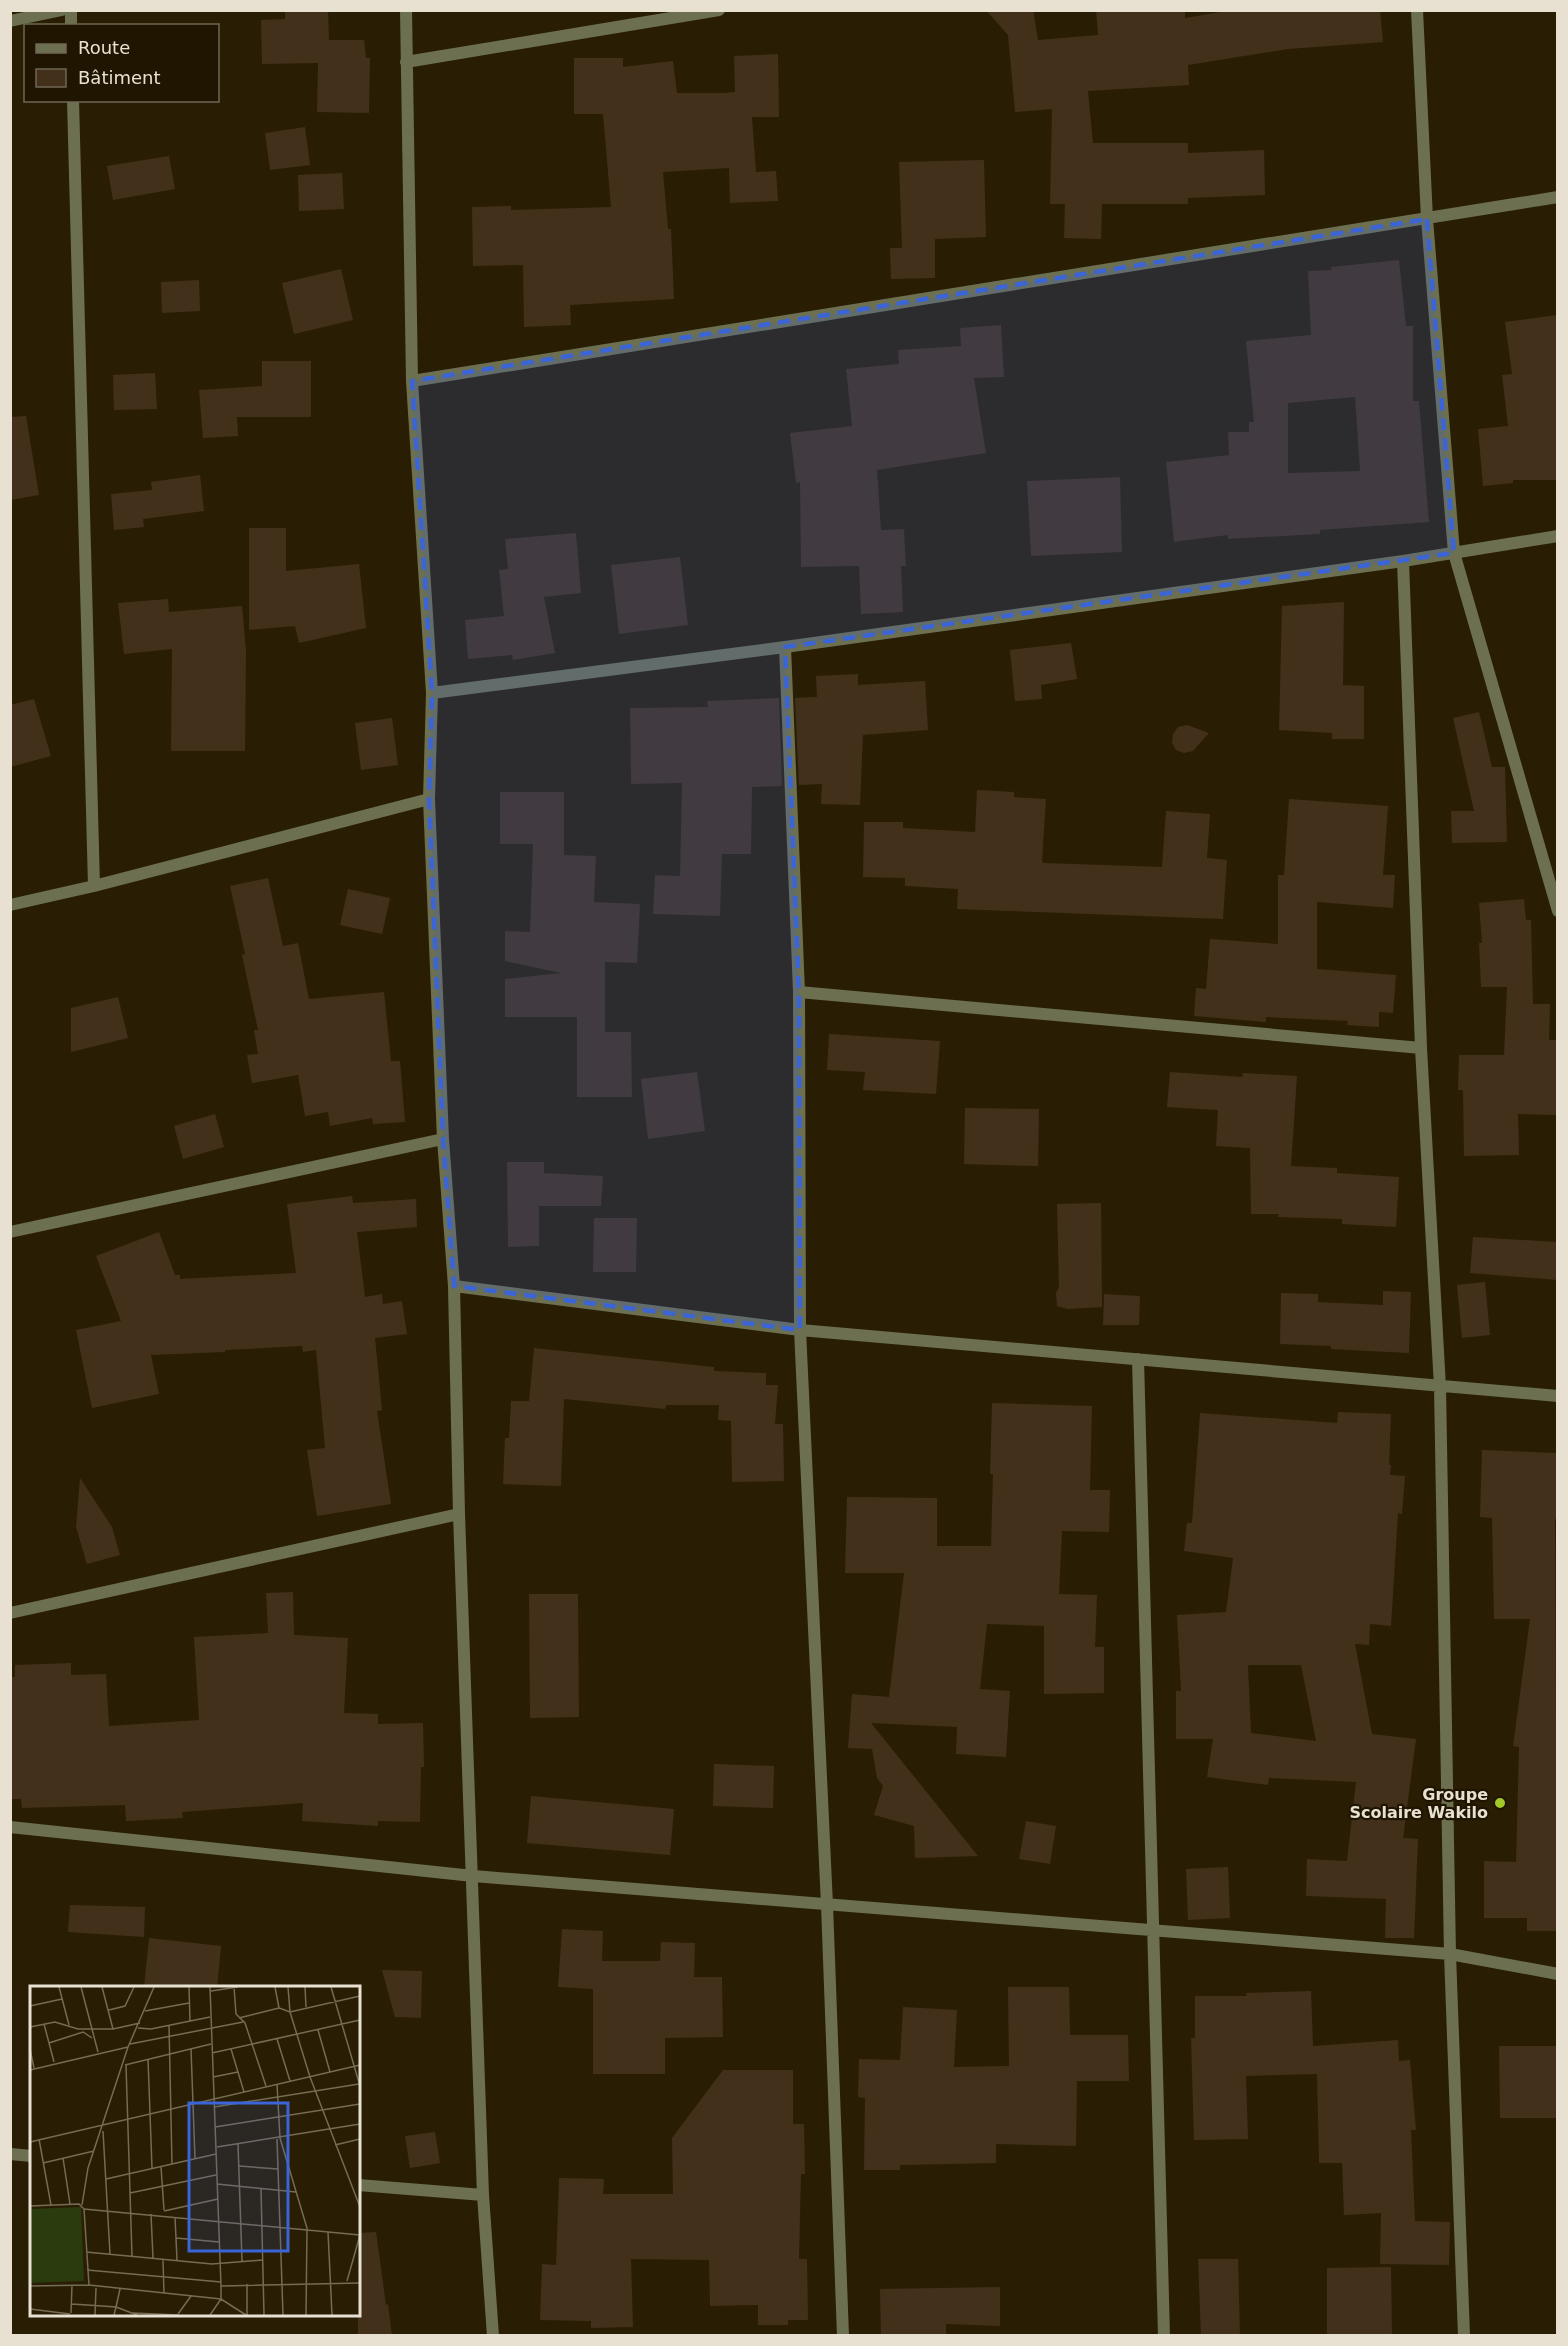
<svg xmlns="http://www.w3.org/2000/svg" width="1568" height="2346" font-family="'DejaVu Sans',sans-serif">
  <rect width="100%" height="100%" fill="#291e04"/>
  <!-- building -->
  <path fill="#43301b" fill-rule="evenodd" d="M 285,10 L 328,10 L 329,40 L 364,40 L 366,58 L 370,58 L 369,113 L 317,112 L 318,63 L 262,64 L 261,20 L 285,19 Z
    M 986,10 L 1033,10 L 1038,40 L 1098,35 L 1096,10 L 1185,10 L 1185,18 L 1232,10 L 1380,10 L 1383,42 L 1288,49 L 1188,65 L 1189,85 L 1088,91 L 1093,143 L 1188,143 L 1188,153 L 1264,150 L 1265,195 L 1188,198 L 1188,204 L 1102,204 L 1101,239 L 1064,238 L 1065,204 L 1050,204 L 1052,109 L 1015,112 L 1008,35 Z
    M 778,54 L 779,117 L 752,117 L 756,172 L 776,171 L 778,201 L 730,203 L 729,168 L 663,172 L 668,229 L 671,229 L 674,299 L 570,305 L 571,325 L 524,327 L 523,265 L 473,266 L 472,207 L 511,206 L 511,210 L 611,207 L 603,114 L 574,114 L 574,58 L 623,58 L 623,67 L 673,61 L 677,93 L 726,93 L 735,92 L 734,56 Z
    M 305,127 L 310,165 L 270,170 L 265,133 Z
    M 169,156 L 175,189 L 113,200 L 107,166 Z
    M 984,160 L 986,237 L 935,239 L 935,278 L 891,279 L 890,248 L 902,248 L 899,162 Z
    M 342,173 L 344,209 L 299,211 L 298,175 Z
    M 1399,260 L 1406,326 L 1413,326 L 1413,401 L 1419,401 L 1429,522 L 1320,530 L 1320,534 L 1228,539 L 1228,535 L 1174,542 L 1166,462 L 1229,455 L 1228,432 L 1249,432 L 1249,422 L 1254,422 L 1246,341 L 1311,335 L 1308,271 L 1332,270 L 1331,267 ZM 1355,397 L 1360,471 L 1288,473 L 1288,403 Z
    M 341,269 L 353,320 L 294,334 L 282,283 Z
    M 199,280 L 200,311 L 162,313 L 161,282 Z
    M 1557,315 L 1557,480 L 1513,480 L 1513,483 L 1483,486 L 1478,429 L 1508,426 L 1502,375 L 1512,374 L 1505,322 Z
    M 1001,325 L 1004,377 L 974,378 L 986,453 L 877,470 L 881,530 L 904,529 L 906,566 L 901,566 L 903,612 L 861,614 L 859,566 L 801,567 L 800,482 L 796,483 L 790,433 L 852,426 L 846,369 L 899,364 L 898,350 L 961,346 L 960,328 Z
    M 262,361 L 311,361 L 311,417 L 237,417 L 238,436 L 203,438 L 199,390 L 262,386 Z
    M 155,373 L 157,409 L 114,410 L 113,375 Z
    M 26,416 L 39,495 L 10,500 L 10,417 Z
    M 200,475 L 204,511 L 143,519 L 144,527 L 114,530 L 111,494 L 152,490 L 151,482 Z
    M 1120,477 L 1122,552 L 1031,556 L 1027,481 Z
    M 249,528 L 286,528 L 286,571 L 359,564 L 366,628 L 299,643 L 295,626 L 249,630 Z
    M 576,533 L 581,593 L 544,597 L 555,653 L 513,660 L 512,655 L 468,659 L 465,620 L 504,616 L 499,570 L 508,569 L 505,539 Z
    M 680,557 L 688,625 L 619,634 L 611,565 Z
    M 168,599 L 169,612 L 242,606 L 246,650 L 245,751 L 171,751 L 172,649 L 124,654 L 118,603 Z
    M 1344,602 L 1343,685 L 1364,686 L 1364,739 L 1332,739 L 1332,733 L 1279,730 L 1282,606 Z
    M 1071,643 L 1077,679 L 1041,685 L 1042,699 L 1015,701 L 1010,650 Z
    M 858,674 L 858,685 L 925,681 L 928,730 L 863,735 L 860,805 L 821,804 L 822,784 L 799,785 L 795,698 L 817,697 L 816,676 Z
    M 779,698 L 782,786 L 752,787 L 751,854 L 722,854 L 720,916 L 653,914 L 655,875 L 680,876 L 682,783 L 631,784 L 630,708 L 708,707 L 707,701 Z
    M 34,699 L 51,756 L 10,767 L 10,705 Z
    M 1479,712 L 1492,767 L 1505,767 L 1507,842 L 1452,843 L 1451,811 L 1474,811 L 1453,718 Z
    M 392,718 L 398,765 L 361,770 L 355,723 Z
    M 1187,725 L 1209,733 L 1193,751 L 1184,753 L 1176,750 L 1172,743 L 1173,734 L 1178,727 Z
    M 977,790 L 1014,792 L 1014,797 L 1046,799 L 1042,862 L 1044,863 L 1162,867 L 1166,811 L 1210,814 L 1207,858 L 1227,860 L 1223,919 L 957,909 L 958,889 L 905,886 L 905,878 L 863,877 L 864,822 L 903,822 L 903,828 L 975,832 Z
    M 500,792 L 564,792 L 564,855 L 596,856 L 594,902 L 640,904 L 637,963 L 605,962 L 605,1032 L 631,1032 L 632,1097 L 577,1097 L 577,1017 L 505,1017 L 505,979 L 561,973 L 505,961 L 505,931 L 530,932 L 533,844 L 500,844 Z
    M 1289,799 L 1388,806 L 1383,875 L 1395,875 L 1393,908 L 1317,902 L 1317,969 L 1396,975 L 1393,1013 L 1379,1012 L 1379,1027 L 1347,1025 L 1348,1021 L 1266,1017 L 1266,1022 L 1194,1016 L 1196,988 L 1206,989 L 1210,939 L 1278,944 L 1278,875 L 1284,875 Z
    M 268,878 L 283,946 L 298,943 L 309,999 L 384,992 L 391,1061 L 400,1061 L 405,1122 L 373,1124 L 372,1118 L 330,1126 L 328,1112 L 305,1116 L 298,1075 L 252,1083 L 247,1055 L 258,1054 L 254,1030 L 258,1030 L 242,955 L 245,954 L 230,886 Z
    M 348,889 L 390,898 L 382,934 L 340,925 Z
    M 1524,899 L 1526,920 L 1531,920 L 1533,1004 L 1550,1004 L 1549,1040 L 1557,1040 L 1557,1115 L 1518,1114 L 1519,1155 L 1464,1156 L 1463,1090 L 1458,1090 L 1459,1055 L 1504,1055 L 1507,987 L 1481,987 L 1479,943 L 1482,943 L 1479,903 Z
    M 118,997 L 128,1038 L 71,1052 L 71,1008 Z
    M 829,1034 L 940,1041 L 936,1094 L 863,1090 L 865,1072 L 827,1070 Z
    M 697,1072 L 705,1131 L 648,1139 L 641,1079 Z
    M 1170,1072 L 1242,1077 L 1243,1073 L 1297,1076 L 1291,1166 L 1337,1168 L 1337,1173 L 1399,1177 L 1396,1227 L 1342,1224 L 1342,1219 L 1278,1217 L 1279,1214 L 1251,1214 L 1250,1148 L 1216,1146 L 1218,1110 L 1167,1107 Z
    M 965,1108 L 1039,1109 L 1038,1166 L 964,1164 Z
    M 215,1114 L 224,1147 L 183,1159 L 174,1126 Z
    M 507,1162 L 544,1162 L 544,1173 L 603,1176 L 601,1206 L 539,1206 L 539,1246 L 508,1247 Z
    M 352,1196 L 353,1203 L 416,1199 L 417,1227 L 357,1232 L 365,1297 L 382,1294 L 383,1304 L 402,1301 L 407,1334 L 375,1338 L 382,1410 L 377,1411 L 391,1504 L 317,1516 L 307,1450 L 325,1448 L 316,1350 L 303,1352 L 302,1346 L 225,1350 L 225,1352 L 151,1355 L 159,1394 L 92,1408 L 76,1330 L 121,1321 L 96,1256 L 159,1232 L 175,1275 L 180,1275 L 180,1279 L 296,1273 L 287,1204 Z
    M 1101,1203 L 1102,1307 L 1068,1309 L 1057,1306 L 1056,1293 L 1059,1287 L 1057,1204 Z
    M 594,1218 L 637,1218 L 636,1272 L 593,1272 Z
    M 1473,1237 L 1557,1242 L 1557,1280 L 1470,1273 Z
    M 1485,1282 L 1490,1335 L 1462,1338 L 1457,1285 Z
    M 1383,1291 L 1411,1292 L 1409,1353 L 1331,1349 L 1331,1346 L 1280,1344 L 1281,1293 L 1318,1294 L 1318,1302 L 1383,1305 Z
    M 1104,1294 L 1140,1296 L 1139,1325 L 1103,1325 Z
    M 534,1348 L 714,1367 L 714,1371 L 766,1373 L 766,1385 L 778,1385 L 775,1424 L 783,1424 L 784,1481 L 732,1482 L 731,1421 L 718,1420 L 719,1405 L 666,1405 L 665,1409 L 564,1399 L 561,1486 L 503,1484 L 505,1438 L 509,1438 L 511,1401 L 529,1401 Z
    M 992,1403 L 1092,1406 L 1090,1490 L 1110,1490 L 1109,1532 L 1062,1531 L 1059,1594 L 1097,1595 L 1095,1647 L 1104,1647 L 1104,1693 L 1044,1694 L 1044,1626 L 987,1624 L 980,1689 L 1010,1691 L 1006,1757 L 956,1754 L 957,1727 L 871,1723 L 978,1856 L 915,1858 L 914,1826 L 874,1815 L 883,1786 L 877,1778 L 872,1749 L 848,1748 L 852,1694 L 889,1697 L 904,1573 L 845,1573 L 847,1497 L 937,1498 L 937,1546 L 991,1546 L 993,1474 L 990,1474 Z
    M 1338,1412 L 1391,1414 L 1389,1465 L 1391,1465 L 1390,1475 L 1405,1476 L 1402,1514 L 1398,1513 L 1391,1626 L 1370,1624 L 1369,1645 L 1355,1644 L 1372,1734 L 1416,1739 L 1403,1838 L 1418,1839 L 1414,1938 L 1385,1938 L 1386,1899 L 1306,1896 L 1307,1859 L 1347,1861 L 1356,1782 L 1269,1778 L 1268,1785 L 1207,1777 L 1213,1739 L 1176,1739 L 1176,1691 L 1181,1691 L 1177,1615 L 1226,1612 L 1233,1558 L 1184,1551 L 1187,1523 L 1192,1523 L 1200,1413 L 1337,1423 ZM 1248,1665 L 1301,1665 L 1316,1741 L 1251,1733 Z
    M 1482,1450 L 1557,1453 L 1557,1519 L 1555,1519 L 1557,1931 L 1527,1931 L 1527,1918 L 1484,1918 L 1484,1861 L 1516,1862 L 1519,1747 L 1513,1746 L 1530,1619 L 1494,1619 L 1492,1518 L 1480,1517 Z
    M 80,1478 L 112,1527 L 120,1555 L 87,1564 L 76,1527 Z
    M 293,1592 L 294,1635 L 348,1638 L 344,1713 L 378,1714 L 378,1724 L 423,1723 L 424,1767 L 421,1767 L 420,1822 L 378,1821 L 378,1826 L 302,1821 L 303,1803 L 182,1812 L 183,1818 L 126,1821 L 125,1805 L 22,1808 L 21,1799 L 10,1799 L 10,1677 L 15,1677 L 15,1665 L 71,1663 L 71,1675 L 106,1674 L 109,1726 L 199,1720 L 194,1637 L 268,1633 L 266,1593 Z
    M 529,1594 L 578,1594 L 579,1717 L 530,1718 Z
    M 714,1764 L 774,1766 L 773,1808 L 713,1806 Z
    M 531,1796 L 674,1809 L 670,1855 L 527,1843 Z
    M 1026,1821 L 1056,1826 L 1050,1864 L 1019,1859 Z
    M 1228,1867 L 1230,1918 L 1188,1920 L 1186,1869 Z
    M 70,1905 L 145,1907 L 144,1937 L 68,1932 Z
    M 562,1929 L 603,1931 L 602,1961 L 660,1961 L 661,1942 L 695,1943 L 694,1977 L 722,1977 L 723,2037 L 665,2038 L 665,2074 L 593,2074 L 593,1989 L 558,1987 Z
    M 149,1938 L 221,1946 L 217,1988 L 144,1988 Z
    M 382,1970 L 422,1971 L 421,2018 L 395,2017 Z
    M 1008,1987 L 1069,1987 L 1070,2035 L 1128,2035 L 1129,2081 L 1077,2081 L 1076,2146 L 996,2144 L 996,2163 L 900,2165 L 900,2170 L 864,2170 L 865,2098 L 858,2097 L 859,2059 L 900,2060 L 903,2007 L 957,2010 L 954,2067 L 1009,2066 Z
    M 1311,1991 L 1313,2046 L 1398,2040 L 1399,2061 L 1410,2060 L 1416,2130 L 1411,2130 L 1415,2221 L 1450,2222 L 1449,2265 L 1380,2264 L 1381,2213 L 1344,2215 L 1342,2163 L 1319,2163 L 1317,2074 L 1246,2076 L 1248,2139 L 1194,2140 L 1191,2038 L 1195,2038 L 1195,1996 L 1247,1996 L 1246,1993 Z
    M 1499,2046 L 1557,2046 L 1557,2118 L 1500,2118 Z
    M 723,2070 L 793,2070 L 793,2124 L 804,2124 L 805,2174 L 801,2174 L 799,2259 L 807,2259 L 808,2320 L 788,2320 L 788,2325 L 758,2325 L 758,2305 L 710,2306 L 709,2260 L 631,2259 L 633,2327 L 591,2328 L 591,2321 L 540,2320 L 542,2264 L 556,2265 L 559,2178 L 604,2179 L 603,2194 L 673,2194 L 672,2138 Z
    M 435,2132 L 440,2163 L 410,2168 L 405,2136 Z
    M 376,2232 L 386,2305 L 388,2304 L 392,2336 L 358,2336 L 358,2233 Z
    M 1198,2259 L 1238,2259 L 1240,2336 L 1201,2336 Z
    M 1391,2267 L 1392,2336 L 1327,2336 L 1327,2268 Z
    M 1000,2287 L 1000,2326 L 946,2324 L 946,2335 L 881,2336 L 880,2289 Z"/>
  <g fill="none" stroke-linecap="round" stroke-linejoin="round">
    <!-- minor -->
    <path stroke="#6c7050" stroke-width="12" d="M 71,10 L 71,26
      M 406,10 L 412,381 L 432,693 L 429,799 L 443,1139 L 454,1286 L 459,1514 L 483,2195 L 493,2336
      M 1417,10 L 1427,219 L 1454,553 L 1558,911
      M 10,21 L 62,10
      M 406,62 L 719,10
      M 73,100 L 94,886
      M 412,381 L 1558,197
      M 1403,561 L 1421,1048 L 1440,1387 L 1450,1954 L 1464,2336
      M 785,647 L 799,992 L 800,1330 L 827,1905 L 843,2336
      M 432,693 L 785,647 L 1403,561 L 1558,536
      M 10,905 L 94,886 L 429,799
      M 799,992 L 1421,1048
      M 10,1232 L 443,1139
      M 454,1286 L 800,1330 L 1558,1396
      M 1138,1359 L 1164,2336
      M 10,1613 L 459,1514
      M 10,1827 L 473,1876 L 1450,1954 L 1558,1974
      M 10,2154 L 32,2156
      M 358,2185 L 483,2195"/>
  </g>
  <!-- marked area -->
  <path fill="#3b64d7" fill-opacity="0.2" stroke="#3b64d7" stroke-width="4.5" stroke-dasharray="12 8" stroke-linejoin="round" d="M 1427,219 L 1454,553 L 785,647 L 799,992 L 800,1330 L 454,1286 L 443,1139 L 429,799 L 432,693 L 412,381 Z"/>
  <!-- markers -->
  <circle fill="#a2c929" stroke="#1f1500" stroke-width="2" cx="1500" cy="1803" r="6"/>
  <g text-anchor="middle" dominant-baseline="central" stroke-width="4.5" stroke-linejoin="round" paint-order="stroke">
    <!-- poi labels -->
    <g font-size="16" font-weight="bold" fill="#e8e1d2" stroke="#1f1500" text-anchor="end">
      <text x="1488" y="1794">Groupe<tspan x="1488" dy="18">Scolaire Wakilo</tspan></text>
    </g>
  </g>
  <!-- overview -->
  <g transform="translate(30 1986)">
    <rect width="330" height="330" fill="#291e04"/>
    <path d="M 51,221 L 54,295 L 0,297 L 0,223 Z" fill="#2a3b0d"/>
    <path fill="none" stroke="#756c56" stroke-width="1.5" d="M 29,1 L 39,39M 51,1 L 68,66M 72,1 L 83,43M 159,1 L 160,35M 180,1 L 191,300 L 191,313 L 180,329M 204,1 L 206,28 L 215,37 L 236,100M 245,1 L 249,22 L 260,26 L 330,10M 258,1 L 260,26 L 280,91 L 330,221M 275,1 L 276,21M 301,1 L 330,100M 181,5 L 208,1M 0,20 L 32,13M 79,24 L 95,20 L 104,1M 115,25 L 159,17M 209,32 L 249,22M 14,38 L 24,76M 139,39 L 142,178M 0,41 L 25,36 L 48,43 L 83,43 L 110,37M 108,42 L 121,43 L 180,31M 288,44 L 300,86M 247,53 L 260,95M 19,57 L 53,46 L 62,52M 100,58 L 213,36M 0,63 L 4,82M 161,63 L 165,173M 201,63 L 214,106M 182,67 L 330,34M 118,73 L 122,182M 95,79 L 181,58M 96,79 L 102,270M 0,84 L 98,61M 183,91 L 208,86M 247,98 L 250,152 L 277,242 L 276,329M 184,121 L 329,98M 185,141 L 330,118M 73,145 L 80,268M 9,153 L 21,219M 247,153 L 253,329M 0,156 L 330,79M 208,158 L 212,275M 305,159 L 330,153M 187,161 L 330,138M 33,172 L 40,218M 13,177 L 64,165M 209,180 L 248,183M 131,181 L 134,224M 76,193 L 186,168M 187,198 L 266,206M 231,203 L 234,329M 100,207 L 186,189M 52,219 L 58,182 L 98,61 L 124,1M 0,220 L 49,218 L 54,223 L 330,249M 54,223 L 59,299 L 191,313 L 216,329M 134,225 L 188,213M 121,228 L 123,272M 145,231 L 147,274M 298,246 L 302,329M 146,252 L 189,256M 56,266 L 182,278 L 232,274M 133,274 L 134,308M 57,284 L 191,296M 317,295 L 330,249M 0,300 L 59,299M 191,300 L 330,297M 90,303 L 86,321 L 107,329M 42,318 L 86,321 L 84,329M 0,323 L 40,328M 41,327 L 42,299M 103,327 L 148,329M 148,328 L 161,310M 65,329 L 66,302M 217,329 L 217,298"/>
    <path fill="#3b64d7" fill-opacity="0.15" stroke="#3b64d7" stroke-width="3" d="M 159,117 L 258,117 L 258,265 L 159,265 Z"/>
    <rect width="330" height="330" fill="none" stroke="#e8e1d2" stroke-width="3"/>
  </g>
  <!-- border -->
  <rect width="1568" height="2346" fill="none" stroke="#e8e1d2" stroke-width="24"/>
  <!-- legend -->
  <rect x="24" y="24" width="195" height="78" fill="#1f1500" stroke="#6f6754" stroke-width="1.5"/>
  <rect x="36" y="44" width="30" height="9" fill="#6c7050" stroke="#6f6754" stroke-width="1.5"/>
  <text x="78" y="54" font-size="18" fill="#e8e1d2">Route</text>
  <rect x="36" y="69" width="30" height="18" fill="#43301b" stroke="#6f6754" stroke-width="1.5"/>
  <text x="78" y="84" font-size="18" fill="#e8e1d2">Bâtiment</text>
</svg>
